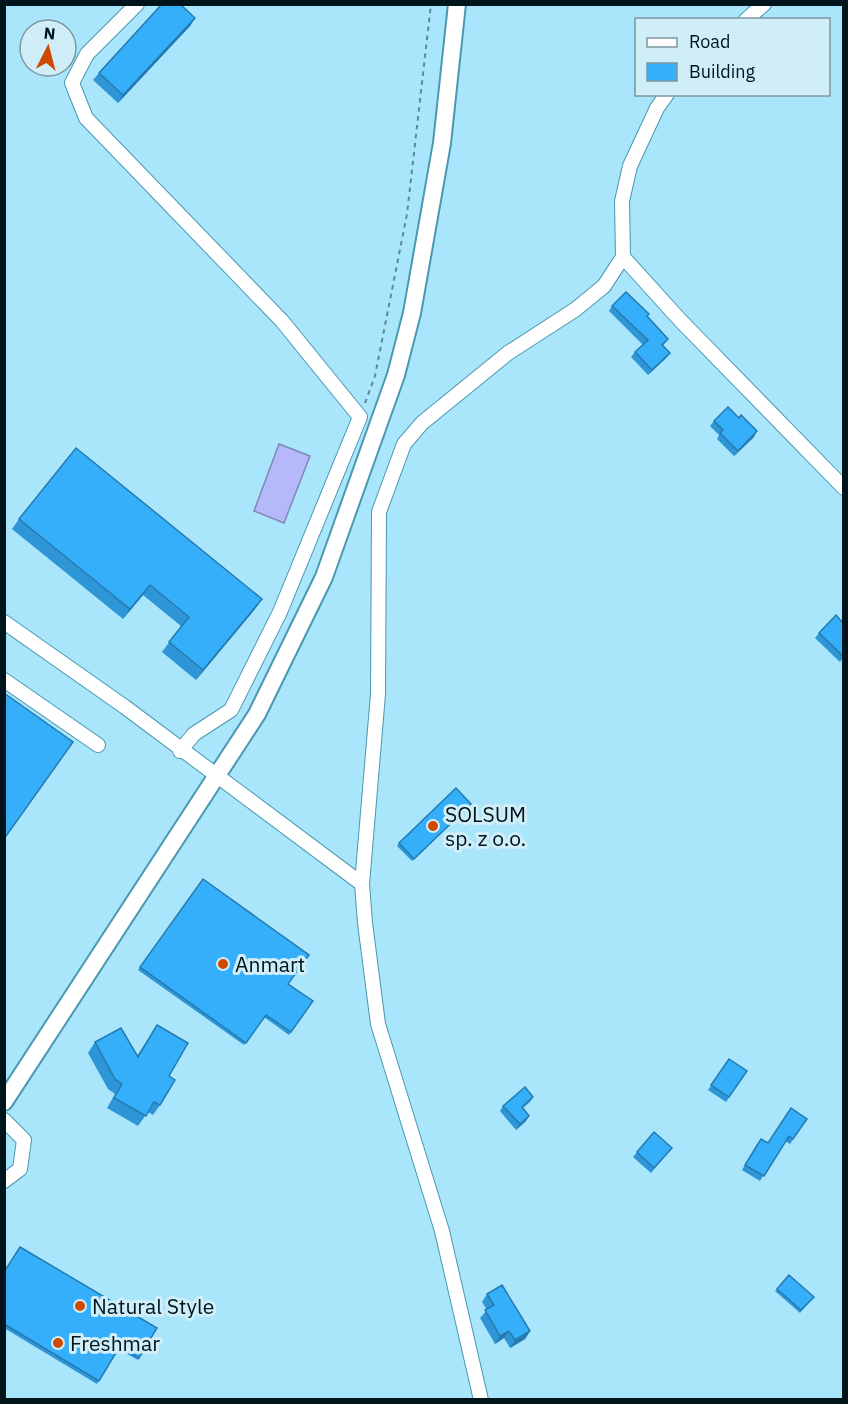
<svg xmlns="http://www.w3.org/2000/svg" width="848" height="1404" font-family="'IBM Plex Sans',sans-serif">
  <rect width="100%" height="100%" fill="#a9e6fb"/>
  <!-- water -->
  <path fill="#b5b9f9" stroke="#7f88b6" stroke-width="1.5" d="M 279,444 L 310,456 L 284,523 L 254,511 Z"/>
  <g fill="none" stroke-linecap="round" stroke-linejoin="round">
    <defs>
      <path id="minor" d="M 137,4 L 87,54 L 72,83 L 86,118 L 282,321 L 360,417 L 280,612 L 231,710 L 194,734 L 180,751
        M 746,20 L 764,4
        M 623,257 L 680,320 L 844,488
        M 4,622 L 125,707 L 362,884
        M 4,680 L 98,745
        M 4,1120 L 24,1140 L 20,1169 L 4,1181
        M 481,1400 L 442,1231 L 378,1024 L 365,923 L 362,884 L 378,694 L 379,512 L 404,444 L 422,423 L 508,353 L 576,309 L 604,286 L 623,257 L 622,201 L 630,166 L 657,108 L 667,94"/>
      <path id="major" d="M 4,1102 L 257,714 L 324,577 L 396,375 L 412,313 L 442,143 L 457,4"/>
    </defs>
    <!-- minor casing -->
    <use href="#minor" stroke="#4a98b1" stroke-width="16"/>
    <!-- major casing -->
    <use href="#major" stroke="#4a98b1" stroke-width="20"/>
    <!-- path -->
    <path stroke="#5e8897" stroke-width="2" stroke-dasharray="4.5 4.5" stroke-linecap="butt" d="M 365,403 L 375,376 L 407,214 L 431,4"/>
    <!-- minor -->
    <use href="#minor" stroke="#fff" stroke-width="14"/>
    <!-- major -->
    <use href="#major" stroke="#fff" stroke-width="16"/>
  </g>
  <!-- wall -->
  <path fill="#2e96d7" d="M 195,18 L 190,26 L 118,103 L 93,80 L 99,73 Z
    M 612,306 L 647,317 L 668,339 L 663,345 L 670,353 L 666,358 L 648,375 L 631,357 L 635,352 L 643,345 L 609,311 Z
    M 714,421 L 754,437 L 734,456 L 717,439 L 719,435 L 710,426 Z
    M 19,519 L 255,609 L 196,680 L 162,652 L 181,626 L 143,595 L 123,619 L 12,529 Z
    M 843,623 L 843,658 L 840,662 L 815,638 L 819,633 Z
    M 469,806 L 412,861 L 397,846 L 399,843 Z
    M 203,879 L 288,984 L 313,1001 L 289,1035 L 264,1017 L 244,1045 L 138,970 Z
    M 157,1025 L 169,1076 L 160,1105 L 153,1115 L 148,1112 L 138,1126 L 107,1108 L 115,1094 L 108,1089 L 88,1053 L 95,1042 L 137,1056 Z
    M 729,1059 L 747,1071 L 726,1102 L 708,1090 Z
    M 533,1097 L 530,1102 L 523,1108 L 526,1121 L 516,1130 L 500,1111 L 503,1106 Z
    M 807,1119 L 790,1144 L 785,1141 L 760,1181 L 742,1170 L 757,1144 L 768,1143 Z
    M 672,1148 L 651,1173 L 633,1157 L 637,1152 Z
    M 4,1271 L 157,1328 L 138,1360 L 118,1349 L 97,1384 L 4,1328 Z
    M 777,1289 L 812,1299 L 800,1313 L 775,1291 Z
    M 487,1294 L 530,1331 L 525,1339 L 510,1348 L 504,1338 L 495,1344 L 480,1318 L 487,1310 L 482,1302 Z"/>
  <!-- shaded-wall -->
  <path fill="#257aaf" d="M 195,18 L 190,26 L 118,103 L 123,95 Z
    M 670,353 L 666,358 L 648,375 L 652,370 Z
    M 757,431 L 754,437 L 734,456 L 738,451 Z
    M 150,585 L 143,595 L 123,619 L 130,609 Z
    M 262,599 L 255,609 L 196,680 L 203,670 Z
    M 529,1116 L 526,1121 L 516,1130 L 520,1124 Z
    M 509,1331 L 504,1338 L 495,1344 L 500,1336 Z
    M 530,1331 L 525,1339 L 510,1348 L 515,1340 Z"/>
  <!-- building -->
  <path fill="#35affa" stroke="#257aaf" stroke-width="1.5" d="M 162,4 L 180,4 L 195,18 L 123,95 L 99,73 Z
    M 626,292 L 649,314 L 647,316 L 668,339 L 662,345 L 670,353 L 652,370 L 635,352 L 648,340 L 612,306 Z
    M 728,407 L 739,418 L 741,415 L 757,431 L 738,451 L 720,433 L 723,430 L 714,421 Z
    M 76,448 L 262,599 L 203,670 L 169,642 L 189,617 L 150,585 L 130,609 L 19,519 Z
    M 836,615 L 843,623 L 843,656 L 819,633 Z
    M 4,693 L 73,742 L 4,839 Z
    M 456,788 L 471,804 L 414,859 L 399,843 Z
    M 203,879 L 309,955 L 288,984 L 313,1001 L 291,1032 L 266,1015 L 246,1043 L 140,967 Z
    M 157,1025 L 188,1043 L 169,1076 L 175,1080 L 160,1105 L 154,1102 L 146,1116 L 114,1098 L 122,1084 L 115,1079 L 95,1042 L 121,1028 L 138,1057 Z
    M 729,1059 L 747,1071 L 729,1097 L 711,1085 Z
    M 525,1087 L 533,1097 L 522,1107 L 529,1116 L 520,1124 L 503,1106 Z
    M 791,1108 L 807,1119 L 793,1139 L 789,1136 L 764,1176 L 745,1165 L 761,1139 L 768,1143 Z
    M 654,1132 L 672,1148 L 654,1168 L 637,1152 Z
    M 20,1247 L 157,1328 L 139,1358 L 120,1346 L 99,1381 L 4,1324 L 4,1272 Z
    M 789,1275 L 814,1297 L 801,1310 L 777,1289 Z
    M 502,1285 L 530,1331 L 515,1340 L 509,1331 L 500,1336 L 485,1310 L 494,1305 L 487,1294 Z"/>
  <!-- markers -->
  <g fill="#ce4a00" stroke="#d0eef8" stroke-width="2">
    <circle cx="433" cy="826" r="6"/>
    <circle cx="223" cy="964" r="6"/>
    <circle cx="80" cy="1306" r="6"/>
    <circle cx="58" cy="1343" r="6"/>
  </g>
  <g text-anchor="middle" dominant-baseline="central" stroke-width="6" stroke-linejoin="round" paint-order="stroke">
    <!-- poi labels -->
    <g font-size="21" fill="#00141b" stroke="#d0eef8" text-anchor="start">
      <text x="445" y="814">SOLSUM<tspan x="445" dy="24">sp. z o.o.</tspan></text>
      <text x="235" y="964">Anmart</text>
      <text x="92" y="1306">Natural Style</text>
      <text x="70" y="1343">Freshmar</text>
    </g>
  </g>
  <!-- border -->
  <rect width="848" height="1404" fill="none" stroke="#00141b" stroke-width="12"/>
  <!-- legend -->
  <rect x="635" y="18" width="195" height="78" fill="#d0eef8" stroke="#7d97a0" stroke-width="1.5"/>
  <rect x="647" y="38" width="30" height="9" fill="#ffffff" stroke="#7d97a0" stroke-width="1.5"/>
  <text x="689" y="48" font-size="18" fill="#00141b">Road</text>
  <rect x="647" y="63" width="30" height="18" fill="#35affa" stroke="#7d97a0" stroke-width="1.5"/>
  <text x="689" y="78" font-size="18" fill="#00141b">Building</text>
  <!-- north arrow -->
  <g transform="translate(48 48) rotate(6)"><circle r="28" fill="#d0eef8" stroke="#7d97a0" stroke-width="1.5"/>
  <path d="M0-4.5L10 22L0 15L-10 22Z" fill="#ce4a00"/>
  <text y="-9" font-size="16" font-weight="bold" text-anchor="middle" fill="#00141b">N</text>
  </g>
</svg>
